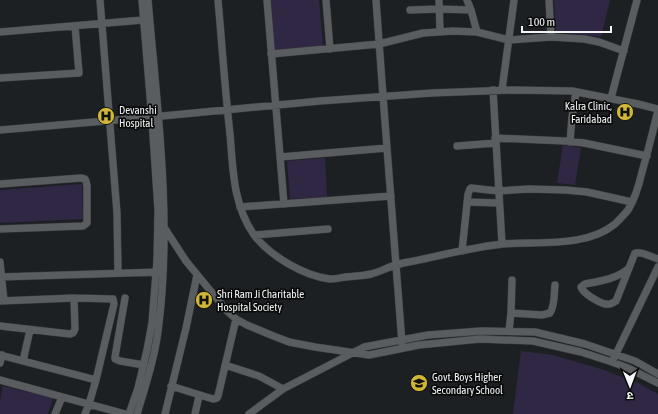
<svg xmlns="http://www.w3.org/2000/svg" width="658" height="414" font-family="'Asap Condensed','Noto Sans Devanagari',sans-serif">
  <rect width="100%" height="100%" fill="#1d2022"/>
  <!-- green -->
  <path fill="#2f2744" d="M 271,0 L 319,0 L 323,46 L 275,50 Z
    M 554,0 L 610,0 L 601,37 L 556,32 Z
    M 563,145 L 581,148 L 575,185 L 557,183 Z
    M 325,158 L 327,197 L 290,199 L 287,161 Z
    M 82,184 L 83,219 L 0,223 L 0,190 Z
    M 521,351 L 553,355 L 601,369 L 638,383 L 658,394 L 658,414 L 513,414 Z
    M 3,386 L 53,398 L 48,414 L 0,414 L 0,400 Z"/>
  <g fill="none" stroke-linecap="round" stroke-linejoin="round">
    <defs>
      <path id="minor" d="M 100,0 L 117,213 L 118,273
        M 218,0 C 222,45 225,90 230,134 C 233,169 233,205 254,235 C 270,256 304,276 330,279 C 336,279 340,278 345,277 C 354,276 363,276 371,274 C 380,272 388,267 396,265 C 402,263 408,262 414,261 C 443,255 473,247 503,244 C 537,241 586,248 615,224 C 619,220 624,215 628,210 C 635,199 639,185 642,172 C 648,151 653,131 658,110
        M 267,0 L 284,204
        M 326,0 L 330,49
        M 376,0 L 383,96 L 402,343
        M 439,0 L 440,31
        M 467,0 L 471,10 L 477,32
        M 549,0 L 551,37
        M 410,10 L 439,9 L 471,10
        M 0,32 L 143,20
        M 271,54 L 379,44 L 423,33 L 453,31 L 477,32 L 509,40 L 551,37 L 584,39 L 599,42 L 624,51
        M 0,78 L 79,73 L 75,26
        M 493,90 L 502,244
        M 502,90 L 514,0
        M 611,98 L 637,0
        M 0,130 L 152,117 L 320,101 L 432,93 L 512,90 L 572,91 L 638,104 L 658,109
        M 495,138 L 565,141 L 584,143 L 647,156
        M 570,142 L 572,117 L 576,92
        M 457,146 L 496,143
        M 280,157 L 387,148
        M 0,184 L 81,178 L 85,179 L 86,181 L 87,186 L 87,223 L 83,226 L 0,229
        M 467,202 L 499,203
        M 240,207 L 391,196
        M 158,218 L 186,261 L 227,311 L 236,319 L 247,325 L 271,335 L 289,342 L 315,347 L 369,355 L 419,345 L 480,339 L 533,341 L 581,352 L 612,362 L 628,368 L 658,383
        M 255,235 L 328,229
        M 462,251 L 468,194 L 470,189 L 471,188 L 498,191 L 529,189 L 566,190 L 587,192 L 632,202
        M 0,262 L 4,301
        M 628,269 C 616,279 600,281 585,284 L 581,287 L 582,289 C 586,295 603,306 610,304 C 613,303 614,302 616,301 L 635,253 C 642,251 651,257 658,259
        M 0,277 L 160,272
        M 125,298 L 115,357 L 115,359 L 120,361 L 144,365
        M 0,301 L 74,298 L 113,299 L 114,304 L 96,380 L 89,404 L 85,414
        M 511,313 L 542,315 L 550,313 C 555,306 554,293 555,285
        M 0,326 L 70,334 L 73,333 L 75,329 L 74,298
        M 509,331 L 511,313 L 512,280
        M 0,355 L 96,380
        M 614,358 L 658,267
        M 23,361 L 30,330
        M 0,363 L 2,355
        M 225,365 L 259,376 L 283,389
        M 0,380 L 125,414
        M 171,386 L 213,399 L 217,398 L 218,396 L 236,319
        M 55,414 L 62,397
        M 129,414 L 138,388 L 147,350 L 152,323 L 157,260 L 158,210 L 152,120 L 142,0
        M 137,414 C 146,384 156,354 159,323 C 172,216 157,107 148,0
        M 165,414 L 186,328 L 197,275
        M 195,414 L 199,396
        M 249,414 L 283,389 L 364,347 L 428,335 L 481,331 L 535,332 L 585,344 L 635,361 L 658,374"/>
    </defs>
    <!-- minor casing -->
    <use href="#minor" stroke="#3c3d3f" stroke-width="8"/>
    <!-- minor -->
    <use href="#minor" stroke="#5a5d5f" stroke-width="7"/>
  </g>
  <!-- icons -->
  <defs>
    <symbol id="hospital-disc" viewBox="-11 -11 22 22"><circle r="9.5" fill="#d1b736" stroke="#090a0a"/><path d="M-5-5h3v3.5h4V-5h3V5h-3V1.5h-4V5h-3Z" fill="#111"/></symbol>
    <symbol id="school-disc" viewBox="-11 -11 22 22"><circle r="9.5" fill="#d1b736" stroke="#090a0a"/><path d="M0-5L7-2L0 1L-7-2ZM-4 1L0 2.5L4 1V4Q0 6-4 4Z" fill="#111"/></symbol>
  </defs>
  <g fill-rule="evenodd">
    <use href="#hospital-disc" x="615" y="102" width="20" height="20"/>
    <use href="#hospital-disc" x="96" y="106" width="20" height="20"/>
    <use href="#hospital-disc" x="194" y="290" width="20" height="20"/>
    <use href="#school-disc" x="409" y="373" width="20" height="20"/>
  </g>
  <g text-anchor="middle" dominant-baseline="central" stroke-width="3.5" stroke-linejoin="round" paint-order="stroke">
    <!-- poi labels -->
    <g font-size="11" fill="#f3f4f6" stroke="#090a0a" text-anchor="start">
      <text x="612" y="106" text-anchor="end">Kalra Clinic,<tspan x="612" dy="13">Faridabad</tspan></text>
      <text x="119" y="110">Devanshi<tspan x="119" dy="13">Hospital</tspan></text>
      <text x="217" y="294">Shri Ram Ji Charitable<tspan x="217" dy="13">Hospital Society</tspan></text>
      <text x="432" y="377">Govt. Boys Higher<tspan x="432" dy="13">Secondary School</tspan></text>
    </g>
  </g>
  <!-- north arrow -->
  <g transform="translate(630 386) rotate(179)" stroke="#090a0a" stroke-width="3" paint-order="stroke">
  <path d="M0-3L7 15L0 10L-7 15Z" fill="#f3f4f6"/>
  <text y="-6" font-size="11" font-weight="bold" text-anchor="middle" fill="#f3f4f6">उ</text>
  </g>
  <!-- scale -->
  <path d="M522 26v6h89v-6" fill="none" stroke="#f3f4f6" stroke-width="2"/>
  <text x="528" y="26" font-size="12" fill="#f3f4f6" stroke="#090a0a" stroke-width="3" paint-order="stroke">100 m</text>
</svg>
